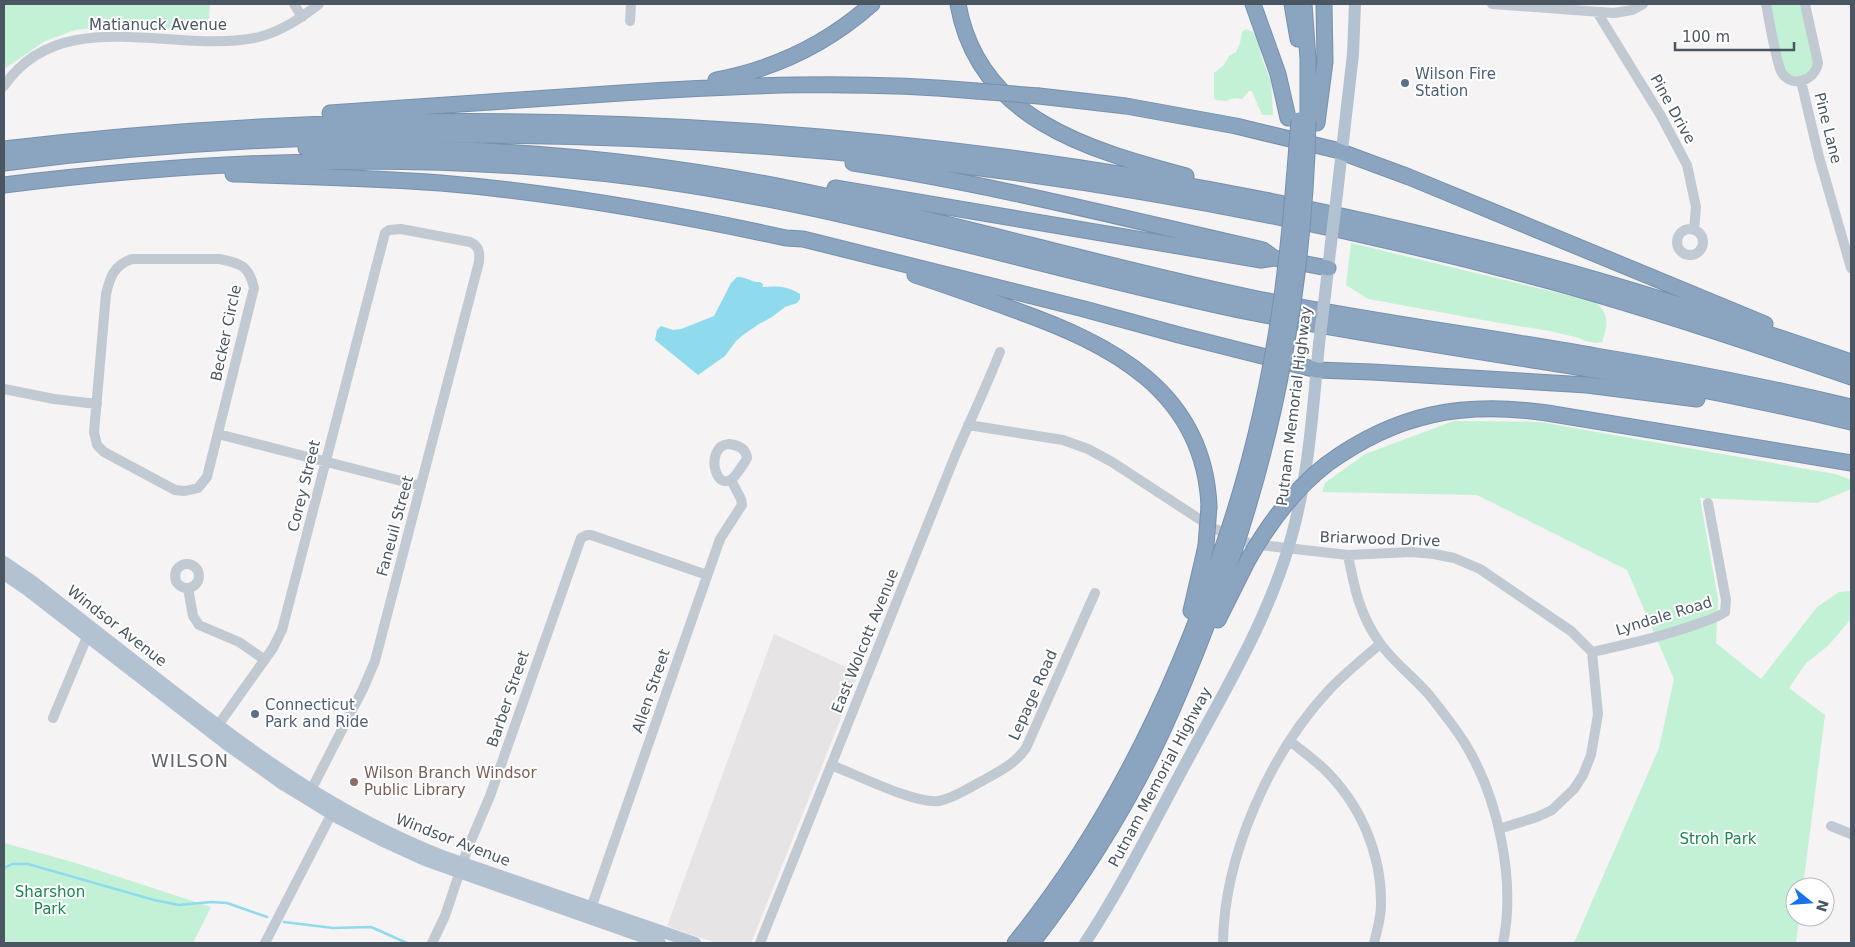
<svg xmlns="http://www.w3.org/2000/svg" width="1855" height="947" font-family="'DejaVu Sans',sans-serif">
  <rect width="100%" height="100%" fill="#f5f3f3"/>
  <!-- education -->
  <path fill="#e6e4e5" d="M 774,634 L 859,673 L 751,943 L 716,943 L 667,926 Z"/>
  <!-- green -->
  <path fill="#c3f1d5" d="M 4,4 L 210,4 L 208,30 L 100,27 L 75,30 L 45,41 L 4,69 Z
    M 1770,4 L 1802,4 L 1814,64 L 1808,75 L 1795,78 L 1788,73 L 1783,65 Z
    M 1246,29 L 1253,32 L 1255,35 L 1260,46 L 1261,56 L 1271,82 L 1273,115 L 1262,115 L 1252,91 L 1249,91 L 1242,99 L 1234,98 L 1226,101 L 1215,100 L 1214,97 L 1214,73 L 1224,65 L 1229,56 L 1236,52 L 1240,43 L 1242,32 Z
    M 1351,243 L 1595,302 C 1610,314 1608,325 1602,342 L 1597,343 L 1585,341 L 1579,338 L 1550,331 L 1494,322 L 1368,299 L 1346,285 Z
    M 1454,421 L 1540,422 L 1835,474 L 1851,480 L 1851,489 L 1817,503 L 1700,498 L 1718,599 L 1716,643 L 1761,679 L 1817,607 L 1839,592 L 1851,591 L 1851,619 L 1828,646 L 1806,663 L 1789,688 L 1825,715 L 1803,887 L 1795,887 L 1795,917 L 1799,917 L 1796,943 L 1574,943 L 1659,748 L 1674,679 L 1627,570 L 1477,495 L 1322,492 L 1325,483 L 1365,454 Z
    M 4,843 L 76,863 L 211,907 L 193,943 L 4,943 Z"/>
  <!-- water -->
  <path fill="#90daee" d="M 737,277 C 745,276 753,283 760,282 L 763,284 L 762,287 C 776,286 788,286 800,294 L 800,299 L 797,303 L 785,307 L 772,317 L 759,324 L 743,335 L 736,341 L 725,356 L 698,375 L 655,340 L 657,330 L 661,326 L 673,330 L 681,329 L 714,316 L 731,283 Z"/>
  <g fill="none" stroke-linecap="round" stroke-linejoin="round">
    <!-- stream -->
    <path stroke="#90daee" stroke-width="2.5" d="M 4,868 L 12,864 L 28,864 L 154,900 L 179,905 L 211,902 L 227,903 L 267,917
      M 284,922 L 333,928 L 371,927 L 407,943"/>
    <defs>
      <path id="highway" d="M 958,4 C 978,119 1089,150 1186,176
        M 1253,4 L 1278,74 L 1288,118
        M 1292,4 L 1298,39
        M 1304,4 L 1308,59 L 1308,121
        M 716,80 C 775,69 828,43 872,4
        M 1039,96 L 1126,106 L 1236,126 L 1336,150 L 1409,177 L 1765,324
        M 330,113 C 427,107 524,99 621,93 C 739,85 858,80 976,91
        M 1317,123 L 1325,62 L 1324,4
        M 306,148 C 469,145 632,157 792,189 C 947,220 1099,266 1253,298 C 1367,321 1482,336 1596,356 C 1681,370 1767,387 1851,407
        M 4,149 C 498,90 999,127 1482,249 C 1607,280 1729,320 1851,362
        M 4,163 C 160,143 317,135 474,135 C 836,136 1196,186 1546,280 C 1649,308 1750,342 1851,377
        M 853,163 C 991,184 1126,219 1263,250 L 1274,258
        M 233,174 C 302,176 372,178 441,183 C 558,193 672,213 786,238 L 803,239 L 1084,309 L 1179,335 L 1317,370 L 1372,372 L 1587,385 L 1697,399
        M 4,185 C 230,157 463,149 689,185 C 878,215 1062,273 1249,312 C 1360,334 1472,350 1583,368 C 1673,383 1763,401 1851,422
        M 835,188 L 1261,260 L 1274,258 L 1328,268
        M 915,275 C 949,286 982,298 1015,310 C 1111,344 1204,391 1209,506
        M 1327,464 C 1397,413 1463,401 1547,413 L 1851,463
        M 1191,611 L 1206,546
        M 1218,620 L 1248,560
        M 1015,943 C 1109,827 1175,691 1222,550
        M 1032,943 C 1078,883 1119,819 1153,751 C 1184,687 1209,620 1233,554"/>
    </defs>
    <!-- highway casing -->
    <use href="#highway" stroke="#7690ad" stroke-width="17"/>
    <!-- minor -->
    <path stroke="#c1cad2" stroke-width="10" d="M 294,4 L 302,17
      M 1492,4 L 1614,13 L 1632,10 L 1643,4
      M 1766,4 C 1769,18 1776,63 1782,73 C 1793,89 1815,80 1818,63 L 1805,4
      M 1597,12 L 1661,116 L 1687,165 L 1696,207 L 1694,230
      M 630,21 L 631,4
      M 1801,81 L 1819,157 L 1851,268
      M 4,86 C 62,1 177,56 259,37 C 282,31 301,18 319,4
      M1677 242a13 13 0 1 1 26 0a13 13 0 1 1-26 0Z
      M 132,259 L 219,259 C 241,263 249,266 254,288 L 207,477 L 198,488 L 185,491 L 175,490 L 104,452 L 97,445 L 94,432 L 106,294 C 110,277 114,265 132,259 Z
      M 4,389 L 54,399 L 97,404
      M 968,425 L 1063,440 L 1088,449 L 1112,462 L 1213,528 L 1251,544 L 1348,555 L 1411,552 L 1434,554 L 1454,558 L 1480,569 L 1571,631 L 1592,652 L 1598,714 L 1591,755 L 1583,775 L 1574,789 L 1552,810 L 1537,817 L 1499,829
      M 218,434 L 421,486
      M 729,444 C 738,445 746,448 747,458 C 745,463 741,467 738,472 C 717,503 702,446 729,444 Z
      M 1348,555 C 1354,587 1360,616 1380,643 C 1394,663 1414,677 1430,696 C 1441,710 1454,726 1464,742 C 1498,796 1516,880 1503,943
      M175 576a12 12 0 1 1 24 0a12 12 0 1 1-24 0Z
      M 188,588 L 193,616 L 199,625 L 239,642 L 265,660
      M 1592,652 C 1628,644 1665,636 1700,623 C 1709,620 1718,617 1725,612 L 1726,600 L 1708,503
      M 53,718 L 87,637
      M 214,731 L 273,648 L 282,630 L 385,233 L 389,230 L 401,229 L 470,242 C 479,246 480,252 479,262 L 375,661 L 363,689 L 308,796
      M 1290,741 C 1301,750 1312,758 1323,768 C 1360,803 1382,854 1381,905 C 1381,918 1377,931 1374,943
      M 831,765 C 855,774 917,805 939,801 C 955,798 970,787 984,780 C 1000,771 1016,763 1026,748 L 1095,593
      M 1831,826 L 1851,834
      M 589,914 L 720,539 L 742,505 L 741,499 L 731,480
      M 265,943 L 334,809
      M 432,943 L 445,916 L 467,850 L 490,796 L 581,538 L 587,535 L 591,535 L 707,575
      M 760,943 L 955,456 C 970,421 986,387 1000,352
      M 1223,943 C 1224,856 1270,753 1329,690 C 1345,673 1363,659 1380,644"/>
    <!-- major -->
    <path stroke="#b3c2d1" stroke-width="12" d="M 1337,194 L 1353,54 L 1355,4
      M 1325,295 L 1331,243
      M 4,562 L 32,581 C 76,615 120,650 164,684 C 254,754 337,815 445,857 L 695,943
      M 4,574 L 26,589 L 225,743 L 284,785 L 338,818 L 381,840 L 425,860 L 660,943
      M 1085,943 C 1123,885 1154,822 1187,761 C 1226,688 1270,616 1292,535 C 1309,473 1313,407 1319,344"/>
    <!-- highway -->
    <use href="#highway" stroke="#8ba5c1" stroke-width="15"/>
    <defs>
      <path id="highway-bridge" d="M 976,91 L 1039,96
        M 1206,546 L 1209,506
        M 1222,550 C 1254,458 1275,361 1286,264 C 1292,216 1295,168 1299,120
        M 1233,554 C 1280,414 1305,269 1308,121
        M 1248,560 C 1269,523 1293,490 1327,464"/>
    </defs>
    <!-- highway-bridge casing -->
    <use href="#highway-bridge" stroke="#7690ad" stroke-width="17" stroke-linecap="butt"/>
    <!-- major-bridge -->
    <path stroke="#b3c2d1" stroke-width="12" d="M 1331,243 L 1337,194
      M 1319,344 L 1325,295"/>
    <!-- highway-bridge -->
    <use href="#highway-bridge" stroke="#8ba5c1" stroke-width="15"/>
  </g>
  <!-- markers -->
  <g fill="#5c6f8a" stroke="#fff" stroke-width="2">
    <circle cx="1405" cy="83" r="5"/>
    <circle cx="255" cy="714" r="5"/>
  </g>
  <circle fill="#8d6e63" stroke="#fff" stroke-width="2" cx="354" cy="782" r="5"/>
  <g text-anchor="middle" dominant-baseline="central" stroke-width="4" stroke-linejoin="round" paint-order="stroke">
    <!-- street labels -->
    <g font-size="15" fill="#4a5661" stroke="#fff">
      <text x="158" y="25">Matianuck Avenue</text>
      <text transform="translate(1673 109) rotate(61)">Pine Drive</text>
      <text transform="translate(1828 128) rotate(76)">Pine Lane</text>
      <text transform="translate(226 333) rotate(-78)">Becker Circle</text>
      <text transform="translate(1294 406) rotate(-83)">Putnam Memorial Highway</text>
      <text transform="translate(304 486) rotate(-76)">Corey Street</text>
      <text transform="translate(395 526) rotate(-75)">Faneuil Street</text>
      <text transform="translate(1380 539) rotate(2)">Briarwood Drive</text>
      <text transform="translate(1664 616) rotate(-17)">Lyndale Road</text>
      <text transform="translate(117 626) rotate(38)">Windsor Avenue</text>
      <text transform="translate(865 641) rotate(-68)">East Wolcott Avenue</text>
      <text transform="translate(651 691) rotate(-71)">Allen Street</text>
      <text transform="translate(1033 695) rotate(-66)">Lepage Road</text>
      <text transform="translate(508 699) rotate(-71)">Barber Street</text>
      <text transform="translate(1160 777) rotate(-62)">Putnam Memorial Highway</text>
      <text transform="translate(453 840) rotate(21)">Windsor Avenue</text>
    </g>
    <!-- service labels -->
    <g font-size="15" fill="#4e5e75" stroke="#fff" text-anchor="start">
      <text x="1415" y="74">Wilson Fire<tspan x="1415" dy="17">Station</tspan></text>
      <text x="265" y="705">Connecticut<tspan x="265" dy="17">Park and Ride</tspan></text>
    </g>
    <!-- education labels -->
    <g font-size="15" fill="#785e54" stroke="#fff" text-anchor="start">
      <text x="364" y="773">Wilson Branch Windsor<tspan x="364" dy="17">Public Library</tspan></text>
    </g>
    <!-- park labels -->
    <g font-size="15" fill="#17864f" stroke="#fff">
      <text x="1718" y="839">Stroh Park</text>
      <text x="50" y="892">Sharshon<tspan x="50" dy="17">Park</tspan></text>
    </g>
    <!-- quarter labels -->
    <g font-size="18" letter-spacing="1" fill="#5f6368" stroke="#fff">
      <text x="190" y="760">WILSON</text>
    </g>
  </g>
  <!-- border -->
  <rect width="1855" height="947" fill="none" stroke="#4a5661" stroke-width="10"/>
  <!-- north arrow -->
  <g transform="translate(1810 902) rotate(107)"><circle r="24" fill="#ffffff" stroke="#b7bbc0"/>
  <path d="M0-4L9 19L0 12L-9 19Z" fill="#1a73e8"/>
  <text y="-8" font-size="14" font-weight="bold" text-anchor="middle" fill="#4a5661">N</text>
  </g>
  <!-- scale -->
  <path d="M1675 42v8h119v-8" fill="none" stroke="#4a5661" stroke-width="2.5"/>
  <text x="1682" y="42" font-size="15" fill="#4a5661" stroke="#ffffff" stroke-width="4" paint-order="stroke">100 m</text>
</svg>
